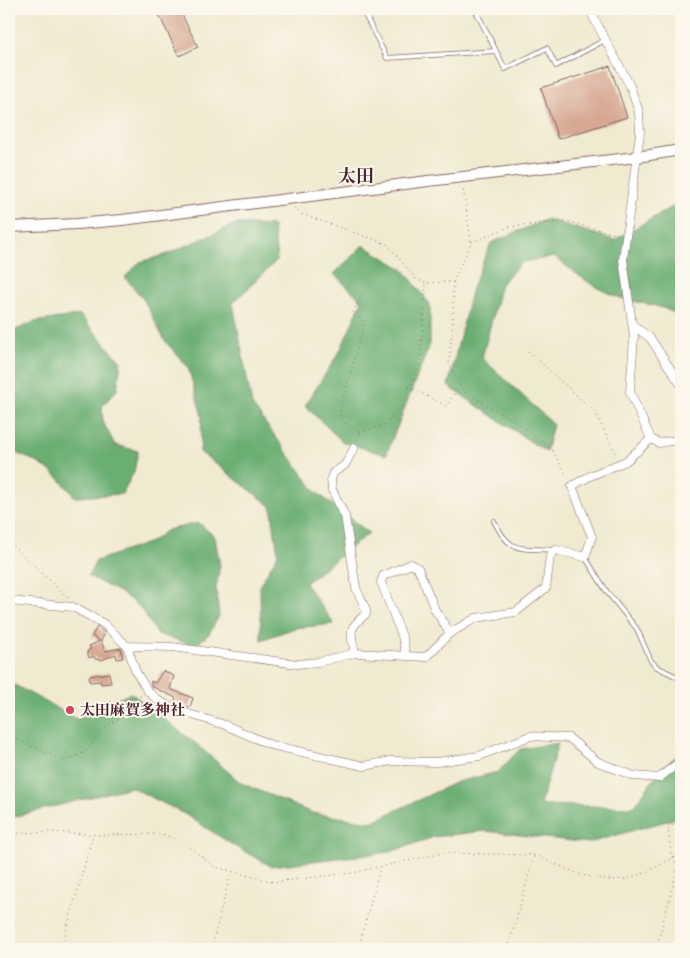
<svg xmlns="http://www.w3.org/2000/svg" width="690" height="958" font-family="'IM FELL English','Noto Serif JP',serif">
  <rect width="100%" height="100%" fill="#fbf7ec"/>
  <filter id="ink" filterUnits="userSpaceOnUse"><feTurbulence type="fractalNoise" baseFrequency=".02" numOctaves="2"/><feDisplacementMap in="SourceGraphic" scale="10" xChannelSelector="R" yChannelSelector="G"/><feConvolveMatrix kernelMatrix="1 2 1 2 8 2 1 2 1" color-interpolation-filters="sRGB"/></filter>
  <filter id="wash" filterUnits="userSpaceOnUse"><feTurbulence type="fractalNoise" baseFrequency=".0096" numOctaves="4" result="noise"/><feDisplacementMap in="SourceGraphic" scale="20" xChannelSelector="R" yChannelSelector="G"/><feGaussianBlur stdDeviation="1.12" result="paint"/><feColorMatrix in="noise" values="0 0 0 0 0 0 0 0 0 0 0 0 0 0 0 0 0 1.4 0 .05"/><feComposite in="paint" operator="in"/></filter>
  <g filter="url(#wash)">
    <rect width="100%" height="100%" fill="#f0ead0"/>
    <!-- forest -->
    <path fill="#6bae72" stroke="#5a664e" d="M 681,202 L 681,318 C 661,302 637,305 615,296 C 593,287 573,272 555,257 L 522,262 L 501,284 L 482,358 L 553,424 L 546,452 L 448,386 L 472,288 L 491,243 L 547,219 L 614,240 Z
      M 236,224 L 273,226 L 277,260 L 233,303 L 252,405 L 316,492 L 369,533 L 305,583 L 334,624 L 295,628 L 261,640 L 260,585 L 278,554 L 271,506 L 200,452 L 202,416 L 188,367 L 165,341 L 144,300 L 125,277 L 140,262 L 165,255 Z
      M 363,245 L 403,269 L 430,304 L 430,344 L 386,455 L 343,442 L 305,406 L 340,351 L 362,301 L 334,274 Z
      M 80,315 L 121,362 L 117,390 L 102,406 L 103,422 L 115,445 L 138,451 L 134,472 L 122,494 L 75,497 C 54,471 41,461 9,451 L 9,333 L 34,322 Z
      M 199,523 L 215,537 L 220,566 L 216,588 L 219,616 L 209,634 L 195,646 L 157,634 L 139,606 L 121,593 L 88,576 L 96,561 L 151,542 L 167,530 Z
      M 9,682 L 77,719 L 131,693 L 195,743 L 241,783 L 312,813 L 371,822 L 457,782 L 498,772 L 520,749 L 558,743 L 540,805 L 634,807 L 661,768 L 681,753 L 681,812 L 677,818 L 589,843 L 485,831 L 434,837 L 390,852 L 271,866 L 236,847 L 183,813 L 131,787 L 9,818 Z"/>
    <g id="blocks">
      <!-- building -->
      <path fill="#d7a792" d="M 156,9 L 179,9 L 198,47 L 179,56 Z
        M 610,66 L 627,117 L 558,139 L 541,88 Z
        M 97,627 L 105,633 L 101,641 L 105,651 L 121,648 L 123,658 L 117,659 L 116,654 L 102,660 L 95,659 L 94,656 L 89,658 L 87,651 L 91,649 L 89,646 L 100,641 L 92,636 Z
        M 163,671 L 174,676 L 170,689 L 193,698 L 190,707 L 178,705 L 174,703 L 176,698 L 151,686 L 151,681 L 155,683 Z
        M 109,673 L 111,683 L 101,684 L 100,681 L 90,682 L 89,676 Z"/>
    </g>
  </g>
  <g filter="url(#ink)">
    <use href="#blocks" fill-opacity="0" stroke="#846665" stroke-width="1"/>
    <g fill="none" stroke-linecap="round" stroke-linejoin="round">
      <defs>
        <path id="service" d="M 362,9 L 387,58 L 496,51
          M 475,9 L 505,69 L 547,48 L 556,66 L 605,40
          M 494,521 C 511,556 522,547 555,550
          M 585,557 L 607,592 L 637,629 L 651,661 L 657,667 L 681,679"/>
        <path id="minor" d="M 633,325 L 650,338 L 681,385
          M 651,439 L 659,443 L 681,439
          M 354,448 L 345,465 L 333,473 L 331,479 L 332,490 L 345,516 L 356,588 L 366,610 L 366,614 C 348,629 350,630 355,653
          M 9,601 L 73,607 L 104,624 L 127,646 L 172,647 L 297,664 L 318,662 L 355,653 L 426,657 L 450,633 L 476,618 L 516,612 L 546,588 L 550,556 L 556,550 L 585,557 L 592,537 L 572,486 L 590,476 L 626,461 L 651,439 L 630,392 L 634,337 L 623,259 L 640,133 L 639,112 L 630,86 L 589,9
          M 127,646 L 136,672 L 147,690 L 159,701 L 176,710 L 225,725 L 271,745 L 364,766 L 391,761 L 437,762 L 479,756 L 530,736 L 569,738 L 598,762 L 634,776 L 659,778 L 681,761
          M 406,656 L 403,639 L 381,582 L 383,576 L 411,564 L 418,568 L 435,610 L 450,633"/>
        <path id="tertiary" d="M 9,227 L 77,224 L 122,220 L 428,181 L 637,157 L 681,150"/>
      </defs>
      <!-- service casing -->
      <use href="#service" stroke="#846665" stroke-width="5.5"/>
      <!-- minor casing -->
      <use href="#minor" stroke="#846665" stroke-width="9"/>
      <!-- tertiary casing -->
      <use href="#tertiary" stroke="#846665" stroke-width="12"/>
      <!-- path -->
      <path stroke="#846665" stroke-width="1" stroke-dasharray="1 4" stroke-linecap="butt" d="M 294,208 L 301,214 L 387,244 L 416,279 L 425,283
        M 472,242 L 509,227 L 567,221 L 618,235
        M 453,282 L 453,320 L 449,363 L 463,391 L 523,426 L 552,450 L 569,479
        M 528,351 L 595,412 L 617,456
        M 409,387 L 446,406 L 460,386
        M 360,432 L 386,424 L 401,407 L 420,363 L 426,283 L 453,282 L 471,243 L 463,187
        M 357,440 L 360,432 L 341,421 L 340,409 L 365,322 L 352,314 L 364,291
        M 9,542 L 68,598
        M 76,708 L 141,696
        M 9,736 L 64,761 L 86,752 L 103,729 L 146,700
        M 681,819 L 668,829 L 671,853 L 681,874
        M 9,837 L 20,833 L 50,832 L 103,835 L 162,834 L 182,841 L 215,867 L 273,882 L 352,873 L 443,853 L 534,855 L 581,875 L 609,880 L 627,879 L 645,873 L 681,854
        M 61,949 L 93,835
        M 211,949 L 231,872
        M 358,949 L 380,868
        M 508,949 L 534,856
        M 656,949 L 678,867"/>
      <!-- service -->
      <use href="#service" stroke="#fff" stroke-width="4"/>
      <!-- minor -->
      <use href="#minor" stroke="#fff" stroke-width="8"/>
      <!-- tertiary -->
      <use href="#tertiary" stroke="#fff" stroke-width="10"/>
    </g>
  </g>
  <!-- markers -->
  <circle fill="#d1495b" stroke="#fbf7ec" stroke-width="2" cx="70" cy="710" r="5"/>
  <g text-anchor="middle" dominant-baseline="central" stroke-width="4" stroke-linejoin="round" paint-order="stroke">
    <!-- poi labels -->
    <g font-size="15" font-weight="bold" fill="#4a1f2b" stroke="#fbf7ec" text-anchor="start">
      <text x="80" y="710">太田麻賀多神社</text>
    </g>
    <!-- quarter labels -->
    <g font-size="18" font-weight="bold" fill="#4a1f2b" stroke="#fbf7ec">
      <text x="356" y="177">太田</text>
    </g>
  </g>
  <!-- margin -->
  <rect width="690" height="958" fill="none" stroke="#fbf7ec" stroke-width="30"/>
</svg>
